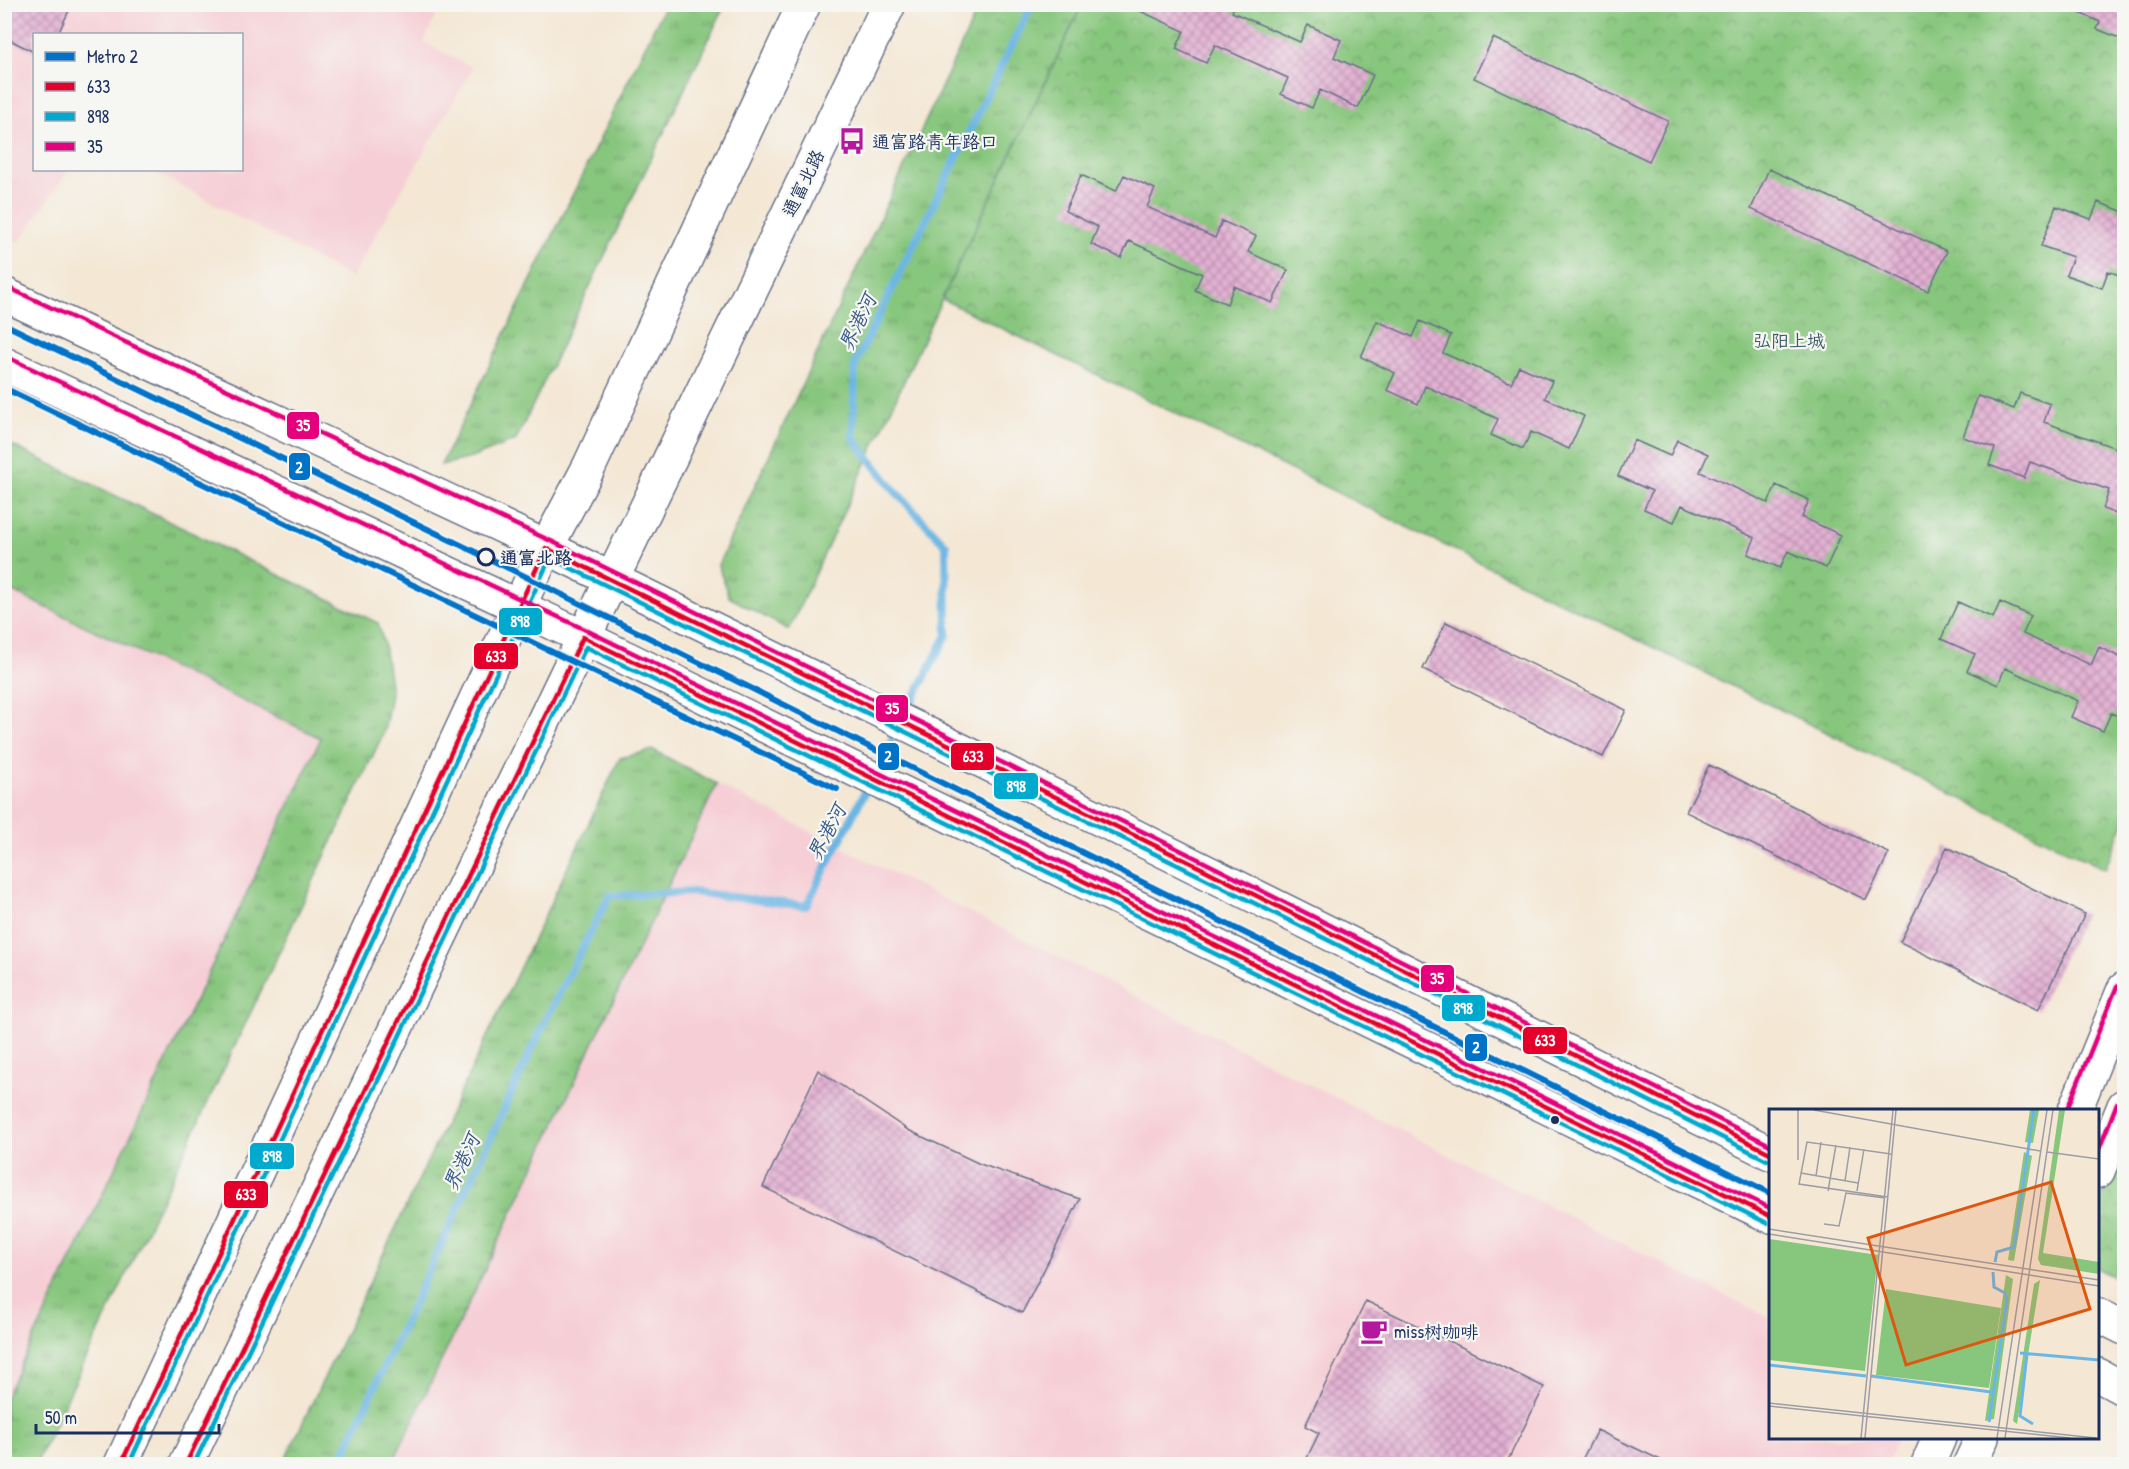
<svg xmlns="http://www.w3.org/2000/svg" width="2129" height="1469" font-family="'Patrick Hand','LXGW WenKai TC',sans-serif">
  <defs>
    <pattern id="grass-tufts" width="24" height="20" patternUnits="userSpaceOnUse" patternTransform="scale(1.5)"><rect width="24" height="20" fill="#87c67d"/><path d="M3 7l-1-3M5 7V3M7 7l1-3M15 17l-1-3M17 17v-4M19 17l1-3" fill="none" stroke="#6ea16a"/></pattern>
    <pattern id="park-crowns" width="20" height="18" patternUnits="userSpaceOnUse" patternTransform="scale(1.5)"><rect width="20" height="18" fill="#87c67d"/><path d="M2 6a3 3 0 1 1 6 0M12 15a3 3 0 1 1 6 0" fill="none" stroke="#6ea16a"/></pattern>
    <pattern id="building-cross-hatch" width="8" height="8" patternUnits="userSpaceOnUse" patternTransform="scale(1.5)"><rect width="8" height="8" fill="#e3b1d3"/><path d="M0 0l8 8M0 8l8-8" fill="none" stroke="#b790ae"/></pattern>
  </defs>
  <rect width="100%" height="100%" fill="#f6f6f2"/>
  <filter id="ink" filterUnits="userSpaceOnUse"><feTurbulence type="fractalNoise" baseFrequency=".0167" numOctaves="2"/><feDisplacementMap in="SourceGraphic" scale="12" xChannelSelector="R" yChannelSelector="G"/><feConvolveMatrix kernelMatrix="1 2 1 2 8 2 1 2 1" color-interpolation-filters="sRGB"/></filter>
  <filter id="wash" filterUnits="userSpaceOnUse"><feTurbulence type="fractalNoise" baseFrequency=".008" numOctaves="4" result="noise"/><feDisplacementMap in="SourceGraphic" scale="24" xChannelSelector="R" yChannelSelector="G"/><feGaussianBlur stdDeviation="1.35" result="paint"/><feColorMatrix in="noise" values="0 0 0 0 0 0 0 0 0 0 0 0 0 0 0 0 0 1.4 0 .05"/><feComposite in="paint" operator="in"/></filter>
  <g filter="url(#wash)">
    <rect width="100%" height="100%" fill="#f4e7d4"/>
    <!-- built -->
    <path fill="#f6cfd6" d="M 4,5 L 441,5 L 424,42 L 473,68 L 351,278 L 152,170 L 242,170 L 242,34 L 34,34 L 34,170 L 69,170 L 19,242 L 5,235 Z
      M 5,588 L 321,738 L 5,1398 Z
      M 717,784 L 1770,1318 L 1770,1438 L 1898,1438 L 1887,1464 L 392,1464 Z"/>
    <!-- grass -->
    <path fill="url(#grass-tufts)" stroke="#517a6e" stroke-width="1.5" d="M 665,5 L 725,5 L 516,440 L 471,458 L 441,465 Z
      M 980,5 L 1082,5 L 942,299 L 789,630 L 729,597 L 718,565 Z
      M 5,442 L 378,623 L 384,644 L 391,693 L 384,732 L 36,1464 L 5,1464 L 5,1398 L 321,738 L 5,588 Z
      M 653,750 L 717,784 L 392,1464 L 283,1464 L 620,758 Z"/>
    <!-- park -->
    <path fill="url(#park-crowns)" stroke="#517a6e" stroke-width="1.5" d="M 1082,5 L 2124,5 L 2124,823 L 2105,869 L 942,299 Z
      M 2124,1144 L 2124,1281 L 2098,1269 L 2098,1206 Z"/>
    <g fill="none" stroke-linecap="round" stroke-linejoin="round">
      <!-- stream -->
      <path stroke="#6cb6e4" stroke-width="8" d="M 905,715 L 947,635 L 946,545 L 896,492 L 853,438 L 855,364 L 1032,4
        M 876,771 L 898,728
        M 339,1464 L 543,1025 L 609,896 L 692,892 L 806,906 L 869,784"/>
    </g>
    <g id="blocks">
      <!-- building -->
      <path fill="url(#building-cross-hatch)" d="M 4,4 L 72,4 L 58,34 L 34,34 L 34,52 L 4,37 Z
        M 1125,4 L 1235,4 L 1232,12 L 1300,42 L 1308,25 L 1341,40 L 1334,57 L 1373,75 L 1358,108 L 1320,90 L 1312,108 L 1281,94 L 1288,78 L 1215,45 L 1206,63 L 1176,49 L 1184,31 Z
        M 2059,4 L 2124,4 L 2124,40 L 2097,29 L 2100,22 Z
        M 1493,38 L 1668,121 L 1649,161 L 1474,78 Z
        M 1769,169 L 1947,251 L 1928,291 L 1751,209 Z
        M 1081,175 L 1116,191 L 1124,175 L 1155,189 L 1147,207 L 1215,238 L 1222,221 L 1256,236 L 1248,252 L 1288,270 L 1272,303 L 1234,286 L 1227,304 L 1195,290 L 1202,274 L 1129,241 L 1121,258 L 1091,244 L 1098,227 L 1065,211 Z
        M 2098,202 L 2124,212 L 2124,277 L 2108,271 L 2102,288 L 2066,275 L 2073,257 L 2041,246 L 2056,206 L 2091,219 Z
        M 1377,321 L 1413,337 L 1420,321 L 1451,335 L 1443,353 L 1511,383 L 1519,366 L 1552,381 L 1545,398 L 1584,416 L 1569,449 L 1531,432 L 1523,449 L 1491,435 L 1498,419 L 1425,386 L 1418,404 L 1387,390 L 1395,373 L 1361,357 Z
        M 2020,393 L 2050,404 L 2044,422 L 2124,451 L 2124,517 L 2103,509 L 2109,490 L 2030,462 L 2024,478 L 1989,465 L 1995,448 L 1963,437 L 1978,396 L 2014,409 Z
        M 1634,440 L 1670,456 L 1677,440 L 1708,454 L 1700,472 L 1768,503 L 1776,485 L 1809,500 L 1802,517 L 1841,535 L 1826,568 L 1788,551 L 1780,568 L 1748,554 L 1755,538 L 1682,505 L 1674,522 L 1644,509 L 1652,491 L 1618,476 Z
        M 1958,602 L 1993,618 L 2000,602 L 2031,616 L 2023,634 L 2091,665 L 2099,647 L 2124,659 L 2124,719 L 2111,713 L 2103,731 L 2071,717 L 2078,701 L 2005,668 L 1998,685 L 1967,671 L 1975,654 L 1941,639 Z
        M 1446,622 L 1626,710 L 1603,757 L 1423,669 Z
        M 1709,765 L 1889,853 L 1866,900 L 1686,812 Z
        M 1947,847 L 2085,914 L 2038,1010 L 1900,942 Z
        M 818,1070 L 908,1130 L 980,1164 L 1080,1199 L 1022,1313 L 763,1187 Z
        M 1366,1301 L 1544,1387 L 1506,1464 L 1304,1464 L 1319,1433 L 1305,1426 Z
        M 1597,1430 L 1669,1464 L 1580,1464 Z"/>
    </g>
  </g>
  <g filter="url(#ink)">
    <use href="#blocks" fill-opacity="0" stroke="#676f87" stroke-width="1.5"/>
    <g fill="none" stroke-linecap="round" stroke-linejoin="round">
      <defs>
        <path id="secondary" d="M 2075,1110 L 2124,989
          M 2098,1171 L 2124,1106
          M 1928,1464 L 1939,1438
          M 1970,1464 L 1982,1438"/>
        <path id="primary" d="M 4,294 C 185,381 369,462 550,549 C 958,747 1365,950 1770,1153
          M 4,364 L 583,637 L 1770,1216
          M 2098,1315 L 2124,1328
          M 2098,1375 L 2124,1389
          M 121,1464 L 546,548 L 589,467 L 804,4
          M 186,1464 L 889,4"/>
      </defs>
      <!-- secondary casing -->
      <use href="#secondary" stroke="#676f87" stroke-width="36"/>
      <!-- primary casing -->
      <use href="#primary" stroke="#676f87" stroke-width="36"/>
      <!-- secondary -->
      <use href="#secondary" stroke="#fff" stroke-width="33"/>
      <!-- primary -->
      <use href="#primary" stroke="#fff" stroke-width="33"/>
      <defs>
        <path id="bus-1" d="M 121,1464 L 546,548 L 1197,866 L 1770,1153
          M 186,1464 L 583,637 L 1770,1216"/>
        <path id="bus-2" d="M 129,1464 L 550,558 L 1194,873 L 1767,1160
          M 194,1464 L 586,647 L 1767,1223"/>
        <path id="bus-3" d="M 7,287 L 553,542 L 1164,842 L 1770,1145
          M 7,357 L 586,630 L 1770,1208
          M 2068,1107 L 2117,986
          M 2098,1152 L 2117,1103"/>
      </defs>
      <!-- bus-1 casing -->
      <use href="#bus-1" stroke="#f6f6f2" stroke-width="9"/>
      <!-- bus-2 casing -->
      <use href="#bus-2" stroke="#f6f6f2" stroke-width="9"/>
      <!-- bus-3 casing -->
      <use href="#bus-3" stroke="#f6f6f2" stroke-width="9"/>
      <!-- bus-1 -->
      <use href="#bus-1" stroke="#e4002b" stroke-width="4.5"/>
      <!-- bus-2 -->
      <use href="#bus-2" stroke="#00a9ce" stroke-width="4.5"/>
      <!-- bus-3 -->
      <use href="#bus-3" stroke="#e5007d" stroke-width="4.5"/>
      <defs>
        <path id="metro-1" d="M 4,324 L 500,564 L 1770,1193
          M 4,388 L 837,789"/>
      </defs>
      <!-- metro-1 casing -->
      <use href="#metro-1" stroke="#f6f6f2" stroke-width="10"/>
      <!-- metro-1 -->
      <use href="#metro-1" stroke="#0072c8" stroke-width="6"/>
    </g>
  </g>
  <!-- icons -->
  <defs>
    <symbol id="bus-bare" viewBox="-9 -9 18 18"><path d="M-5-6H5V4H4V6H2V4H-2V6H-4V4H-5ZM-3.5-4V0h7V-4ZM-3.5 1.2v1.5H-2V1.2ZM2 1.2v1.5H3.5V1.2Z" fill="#b5179e" stroke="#f6f6f2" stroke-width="2.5" paint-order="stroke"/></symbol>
    <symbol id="cafe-bare" viewBox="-9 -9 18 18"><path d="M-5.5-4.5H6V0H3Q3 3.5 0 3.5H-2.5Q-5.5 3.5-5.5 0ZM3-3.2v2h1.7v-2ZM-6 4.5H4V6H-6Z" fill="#b5179e" stroke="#f6f6f2" stroke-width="2.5" paint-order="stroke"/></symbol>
  </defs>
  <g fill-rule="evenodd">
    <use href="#bus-bare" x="833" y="122" width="38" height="38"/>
    <use href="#cafe-bare" x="1355" y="1312" width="38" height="38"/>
  </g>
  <!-- markers -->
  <circle fill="#f6f6f2" stroke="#1b2f5e" stroke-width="3" cx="486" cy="557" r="8"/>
  <circle fill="#1b2f5e" stroke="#f6f6f2" stroke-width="2" cx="1555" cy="1120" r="5"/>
  <g text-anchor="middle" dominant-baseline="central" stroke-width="4.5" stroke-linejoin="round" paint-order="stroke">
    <!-- poi labels -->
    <g font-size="18" fill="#1b2f5e" stroke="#f6f6f2" text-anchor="start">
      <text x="872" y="141">通富路青年路口</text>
      <text x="1394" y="1331">miss树咖啡</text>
    </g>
    <!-- street labels -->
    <g font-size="18" fill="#1b2f5e" stroke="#f6f6f2">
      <text transform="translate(803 183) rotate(-64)">通富北路</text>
    </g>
    <!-- park labels -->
    <g font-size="18" fill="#3b5c67" stroke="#f6f6f2">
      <text x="1789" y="340">弘阳上城</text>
    </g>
    <!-- stop labels -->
    <g font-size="18" font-weight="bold" fill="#1b2f5e" stroke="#f6f6f2" text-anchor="start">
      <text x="500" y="557">通富北路</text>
    </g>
    <!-- water labels -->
    <g font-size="20" font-style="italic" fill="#335886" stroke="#f6f6f2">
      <text transform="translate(857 322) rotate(-64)">界港河</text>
      <text transform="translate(826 832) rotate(-62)">界港河</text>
      <text transform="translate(461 1162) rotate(-65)">界港河</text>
    </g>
  </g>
  <!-- overview -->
  <g transform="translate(1769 1109)">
    <rect width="330" height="330" fill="#f4e7d4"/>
    <path d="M 261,1 L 270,1 L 264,34 L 256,33 ZM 290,1 L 296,1 L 274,144 L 330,153 L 330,165 L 272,156 L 269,150 ZM 255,43 L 263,47 L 245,152 L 239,151 ZM 237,166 L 244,170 L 225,310 L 216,312 ZM 271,171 L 248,315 L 244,312 L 265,175 Z" fill="#87c67d"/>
    <path d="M 0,130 L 109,146 L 96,262 L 0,251 ZM 117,180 L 232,199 L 220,279 L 107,266 Z" fill="#87c67d"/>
    <path fill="none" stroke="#6cb6e4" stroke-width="3" d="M 226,153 L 228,143 L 245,138 L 265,1M 251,244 L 330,251M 258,245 L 251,307 L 264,315M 0,256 L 97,267M 102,267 L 222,283M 220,313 L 238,191 L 236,184 L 225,178 L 224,163"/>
    <path fill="none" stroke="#9d9da5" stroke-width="1.5" d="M 45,1 L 271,42M 278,43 L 330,50M 29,51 L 29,1M 32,64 L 89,74M 47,67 L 52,33M 76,72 L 81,38M 59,82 L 67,36M 88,82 L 95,40M 119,88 L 30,75 L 38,33 L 122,45M 55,115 L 70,117 L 77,84 L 116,89M 0,120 L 330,171M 0,125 L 330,177M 0,294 L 327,329M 0,297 L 301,329M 92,329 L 124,1M 96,329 L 127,1M 228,329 L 278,1M 236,329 L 284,1"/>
    <path fill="#de5710" fill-opacity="0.15" stroke="#de5710" stroke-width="3" d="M 282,73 L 321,200 L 137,256 L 99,129 Z"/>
    <rect width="330" height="330" fill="none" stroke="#1b2f5e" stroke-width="3"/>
  </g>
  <g stroke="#f6f6f2" stroke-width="2">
    <rect x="286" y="411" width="34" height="29" rx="6" fill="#e5007d"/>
    <rect x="288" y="452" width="23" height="29" rx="6" fill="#0072c8"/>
    <rect x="498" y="607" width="45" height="29" rx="6" fill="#00a9ce"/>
    <rect x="473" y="642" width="46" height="28" rx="6" fill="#e4002b"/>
    <rect x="875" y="694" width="34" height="29" rx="6" fill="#e5007d"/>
    <rect x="877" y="742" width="23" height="29" rx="6" fill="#0072c8"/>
    <rect x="950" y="742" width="45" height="29" rx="6" fill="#e4002b"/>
    <rect x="993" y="772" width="46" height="28" rx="6" fill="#00a9ce"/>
    <rect x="1420" y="964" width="35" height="29" rx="6" fill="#e5007d"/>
    <rect x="1441" y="994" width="45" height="28" rx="6" fill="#00a9ce"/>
    <rect x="1522" y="1026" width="46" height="29" rx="6" fill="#e4002b"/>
    <rect x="1464" y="1033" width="24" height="29" rx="6" fill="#0072c8"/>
    <rect x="249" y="1142" width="46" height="28" rx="6" fill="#00a9ce"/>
    <rect x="223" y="1180" width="46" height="29" rx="6" fill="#e4002b"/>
  </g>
  <g font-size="16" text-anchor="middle" font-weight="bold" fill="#fff">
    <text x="303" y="431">35</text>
    <text x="299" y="473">2</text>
    <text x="520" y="627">898</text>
    <text x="496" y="662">633</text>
    <text x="892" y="714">35</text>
    <text x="888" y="762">2</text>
    <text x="973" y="762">633</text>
    <text x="1016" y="792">898</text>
    <text x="1437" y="984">35</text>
    <text x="1463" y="1014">898</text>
    <text x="1545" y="1046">633</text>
    <text x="1476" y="1053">2</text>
    <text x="272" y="1162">898</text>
    <text x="246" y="1200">633</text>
  </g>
  <!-- margin -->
  <rect width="2129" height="1469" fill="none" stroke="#f6f6f2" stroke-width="24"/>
  <!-- legend -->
  <rect x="33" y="33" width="210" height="138" fill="#f6f6f2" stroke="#9ea6b7" stroke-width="1.5"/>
  <rect x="45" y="52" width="30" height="9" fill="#0072c8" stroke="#9ea6b7" stroke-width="1.5"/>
  <text x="87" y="63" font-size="18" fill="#1b2f5e">Metro 2</text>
  <rect x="45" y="82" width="30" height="9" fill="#e4002b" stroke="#9ea6b7" stroke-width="1.5"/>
  <text x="87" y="93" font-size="18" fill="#1b2f5e">633</text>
  <rect x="45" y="112" width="30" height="9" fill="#00a9ce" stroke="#9ea6b7" stroke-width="1.5"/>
  <text x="87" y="123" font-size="18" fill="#1b2f5e">898</text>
  <rect x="45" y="142" width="30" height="9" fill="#e5007d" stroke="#9ea6b7" stroke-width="1.5"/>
  <text x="87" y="153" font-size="18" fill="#1b2f5e">35</text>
  <!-- scale -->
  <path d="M36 1424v9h183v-9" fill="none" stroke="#1b2f5e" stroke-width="3"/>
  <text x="45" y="1424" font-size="18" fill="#1b2f5e" stroke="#f6f6f2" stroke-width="4.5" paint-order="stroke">50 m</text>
</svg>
